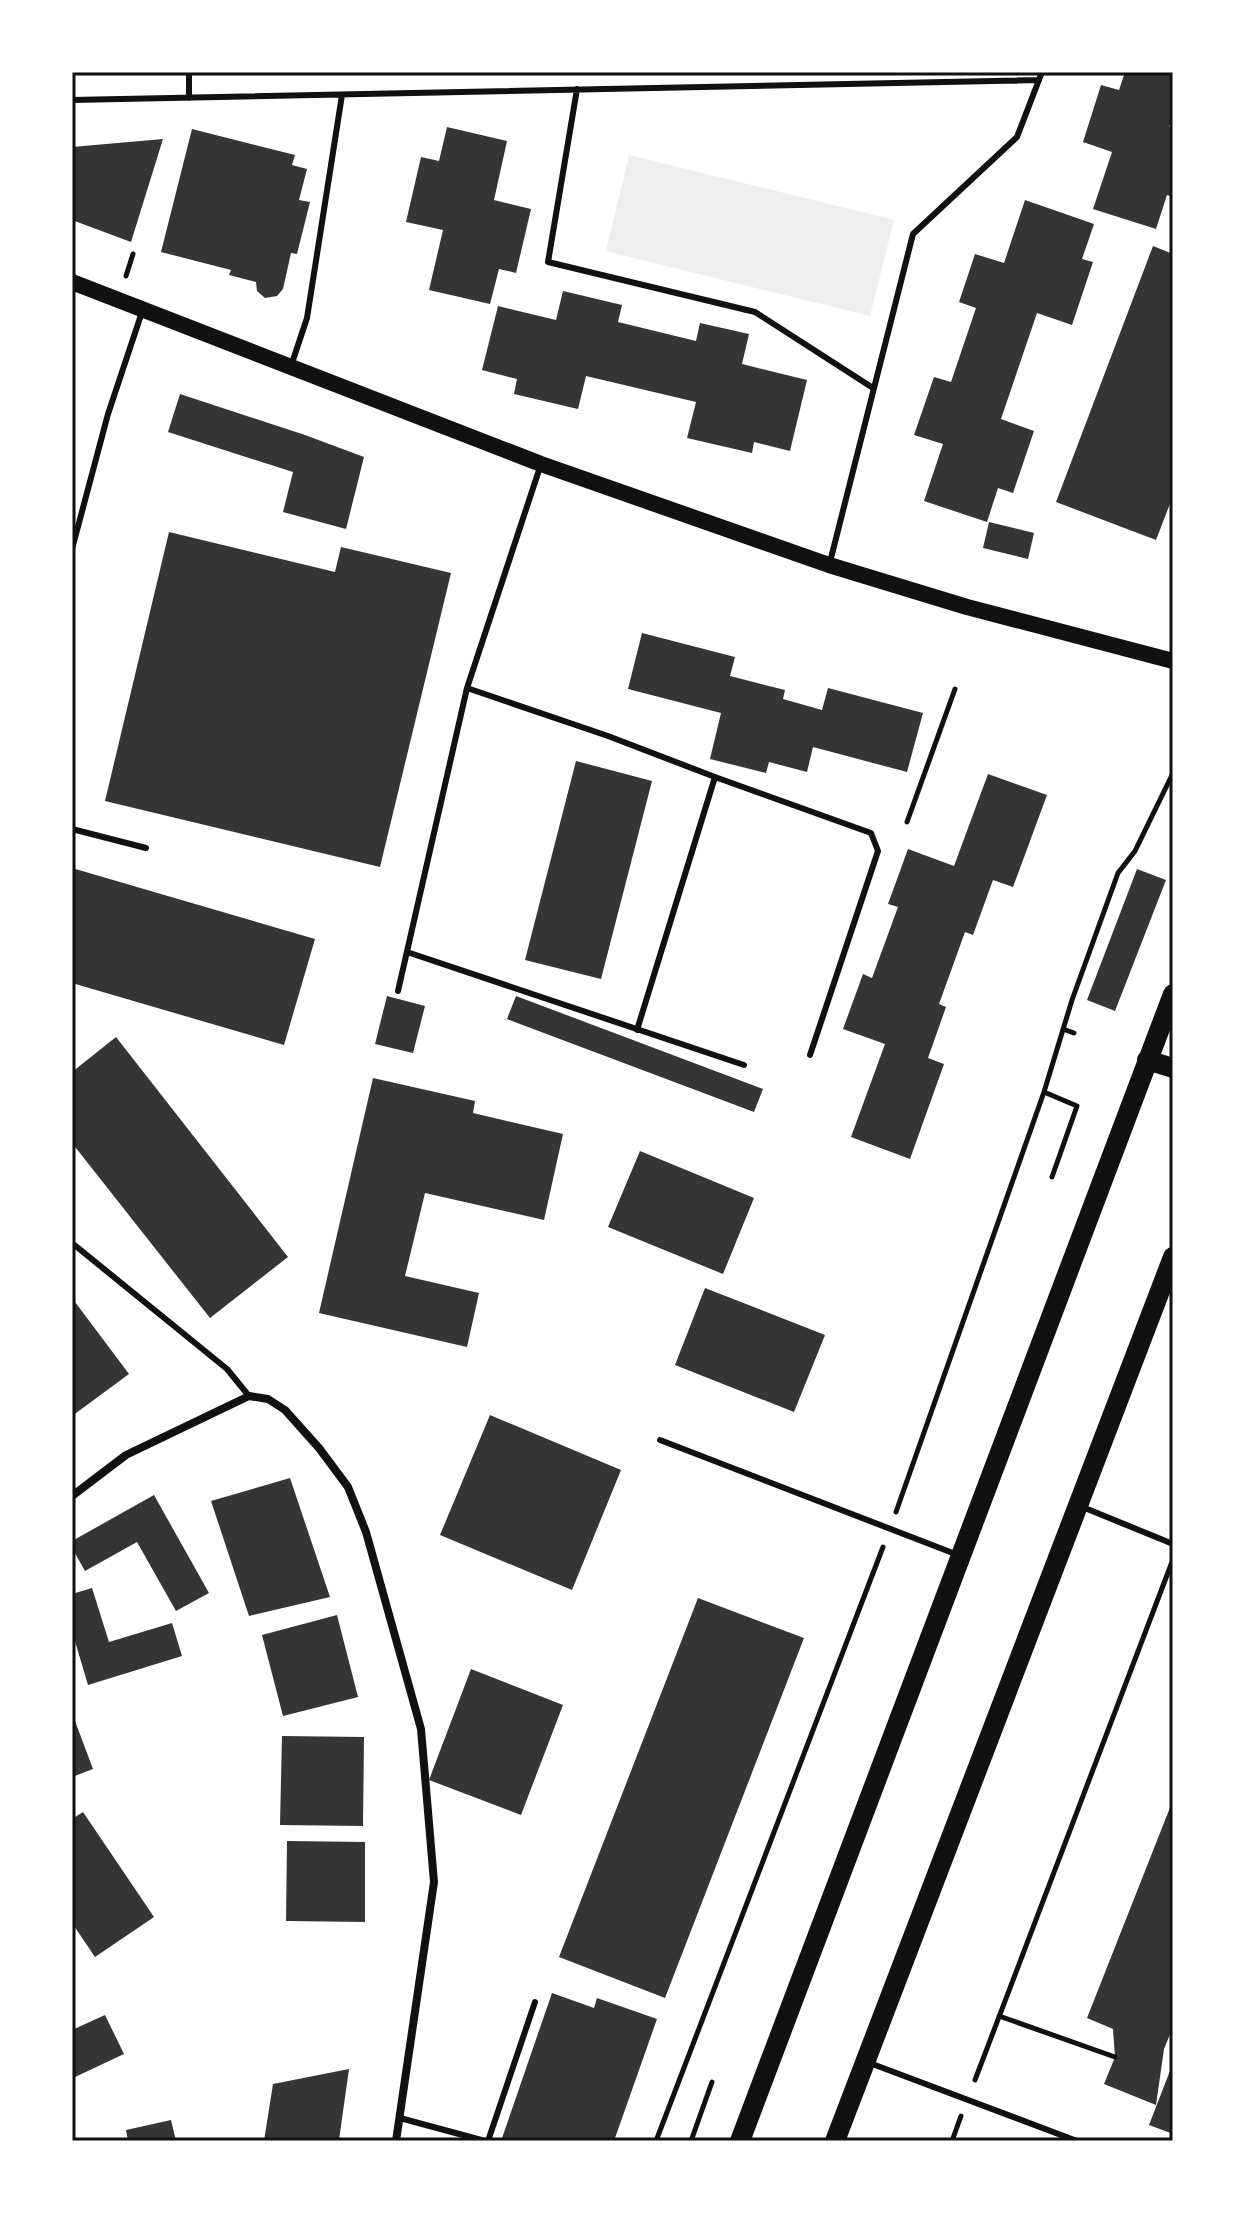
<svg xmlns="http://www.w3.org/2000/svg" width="1245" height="2213" font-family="'Roboto Serif',serif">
  <rect width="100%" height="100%" fill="#fff"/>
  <!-- green -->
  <path fill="#eee" d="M 629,155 L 894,220 L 870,316 L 606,251 Z"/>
  <!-- building -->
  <path fill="#353535" d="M 1125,72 L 1173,72 L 1173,115 L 1169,127 L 1173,128 L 1173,197 L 1167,195 L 1156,229 L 1093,209 L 1112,152 L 1083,142 L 1101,85 L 1119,90 Z
    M 447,127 L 507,141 L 494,200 L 531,209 L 516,273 L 499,269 L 490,304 L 429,290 L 443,230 L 406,222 L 421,157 L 439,161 Z
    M 192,129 L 295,155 L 292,165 L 307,169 L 299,200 L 310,202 L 297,254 L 291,253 L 283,289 L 277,296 L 265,298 L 257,291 L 256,282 L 229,275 L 231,270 L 161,252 Z
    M 163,139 L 131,242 L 72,220 L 72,147 Z
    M 1025,200 L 1094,224 L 1082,259 L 1093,262 L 1072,325 L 1037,313 L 1001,419 L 1034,431 L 1013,493 L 998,488 L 987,522 L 924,501 L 943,444 L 914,435 L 934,377 L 951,382 L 976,308 L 959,302 L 975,254 L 1004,263 Z
    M 1153,246 L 1173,254 L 1173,496 L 1156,540 L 1056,502 Z
    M 563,291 L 622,305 L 618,322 L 696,341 L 700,323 L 749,334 L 742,364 L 807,380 L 790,451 L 754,442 L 752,453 L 687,438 L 696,402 L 586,376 L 578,409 L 514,394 L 517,379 L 482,370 L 498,306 L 556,320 Z
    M 180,394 L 305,435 L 364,457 L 346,529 L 283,512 L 293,472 L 168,432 Z
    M 989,522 L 1034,533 L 1028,559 L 983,548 Z
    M 169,532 L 335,572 L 341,547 L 451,573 L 380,867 L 105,801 Z
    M 642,633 L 735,657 L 730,676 L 785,690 L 783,699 L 822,710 L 828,688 L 923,713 L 907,772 L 813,747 L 807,772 L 769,762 L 766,773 L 710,759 L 721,713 L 628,689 Z
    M 576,761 L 652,781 L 601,979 L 525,960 Z
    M 988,774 L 1047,795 L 1013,887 L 993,880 L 973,935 L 965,932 L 939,1004 L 946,1007 L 928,1058 L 944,1064 L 910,1159 L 851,1137 L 885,1044 L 843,1029 L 863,974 L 872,978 L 898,907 L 888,904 L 908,849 L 954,866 Z
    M 72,868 L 315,939 L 284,1045 L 72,983 Z
    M 1137,869 L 1166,880 L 1115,1011 L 1087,1000 Z
    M 387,996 L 425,1006 L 413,1053 L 375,1044 Z
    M 516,996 L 763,1089 L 754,1112 L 507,1019 Z
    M 116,1037 L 288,1257 L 210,1318 L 72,1143 L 72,1072 Z
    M 373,1078 L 475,1101 L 473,1113 L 563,1134 L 544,1220 L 425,1193 L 405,1276 L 479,1293 L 467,1347 L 319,1313 Z
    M 640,1151 L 754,1198 L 723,1274 L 608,1227 Z
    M 705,1288 L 825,1335 L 794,1412 L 675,1365 Z
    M 72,1298 L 129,1374 L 72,1416 Z
    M 490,1415 L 621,1470 L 572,1590 L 440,1535 Z
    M 290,1478 L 330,1597 L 249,1616 L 211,1501 Z
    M 154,1495 L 209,1593 L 176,1611 L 137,1542 L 85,1571 L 72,1548 L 72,1541 Z
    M 92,1588 L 109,1642 L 172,1623 L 182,1656 L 88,1685 L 72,1631 L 72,1594 Z
    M 698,1598 L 804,1638 L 665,1998 L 559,1957 Z
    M 337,1615 L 358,1697 L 283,1716 L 262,1635 Z
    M 471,1669 L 563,1705 L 521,1815 L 429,1780 Z
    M 72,1713 L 93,1769 L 72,1777 Z
    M 282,1736 L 364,1737 L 363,1826 L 280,1825 Z
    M 1173,1800 L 1173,2027 L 1164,2049 L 1156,2105 L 1104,2084 L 1115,2057 L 1113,2029 L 1087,2018 Z
    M 83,1812 L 154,1917 L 95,1957 L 72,1923 L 72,1819 Z
    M 287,1841 L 365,1842 L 365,1922 L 286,1921 Z
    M 552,1993 L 594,2008 L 597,1998 L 657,2019 L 614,2141 L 501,2141 Z
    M 105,2015 L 124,2054 L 75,2077 L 72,2072 L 72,2030 Z
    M 1173,2063 L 1173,2134 L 1149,2125 Z
    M 349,2069 L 339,2140 L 264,2141 L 273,2084 Z
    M 171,2120 L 176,2141 L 128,2141 L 126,2130 Z"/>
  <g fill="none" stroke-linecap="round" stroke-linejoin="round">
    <!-- path -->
    <path stroke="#111" stroke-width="5" d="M 126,276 L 133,254
      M 907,822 L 955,689
      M 1063,1029 L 1074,1033
      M 1044,1092 L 1077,1106 L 1052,1177
      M 896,1512 L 1044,1092 L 1072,1000 L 1118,873 L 1135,851 L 1173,773
      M 999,2016 L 1115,2057
      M 975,2080 L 1172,1562
      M 656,2141 L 883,1547
      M 691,2141 L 712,2082
      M 952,2141 L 961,2116"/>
    <!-- service -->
    <path stroke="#111" stroke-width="6" d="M 189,72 L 189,98
      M 577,89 L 548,262 L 755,312 L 873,388
      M 72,100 L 1039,80
      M 291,366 L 307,318 L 342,95
      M 72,549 L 108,414 L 142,312
      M 830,562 L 913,234 L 1017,137 L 1042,72
      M 467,688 L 608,736 L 715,777 L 637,1030
      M 715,777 L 871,833 L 878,851 L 810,1055
      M 72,829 L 146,848
      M 407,952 L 744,1065
      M 398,991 L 467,688 L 541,464
      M 72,1243 L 227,1369 L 249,1396
      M 660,1440 L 958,1555
      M 1080,1506 L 1173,1544
      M 867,2062 L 1077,2141
      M 400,2118 L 485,2141
      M 488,2141 L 535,2002"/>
    <!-- minor -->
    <path stroke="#111" stroke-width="8" d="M 72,1496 L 126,1455 L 249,1396 L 268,1399 L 285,1410 L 319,1448 L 348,1487 L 366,1532 L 421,1729 L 434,1882 L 396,2141"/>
    <!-- secondary -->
    <path stroke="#111" stroke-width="16" d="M 72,282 L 541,464 L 829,565 L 967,607 L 1173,661"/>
    <!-- primary -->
    <path stroke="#111" stroke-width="20" d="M 1147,1060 L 1173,1068
      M 740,2141 L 1173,994
      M 835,2141 L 1173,1257"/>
  </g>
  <!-- border -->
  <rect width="1245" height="2213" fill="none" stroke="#ffffff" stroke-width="148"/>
  <rect x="74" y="74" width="1097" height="2065" fill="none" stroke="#111" stroke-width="3"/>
</svg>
